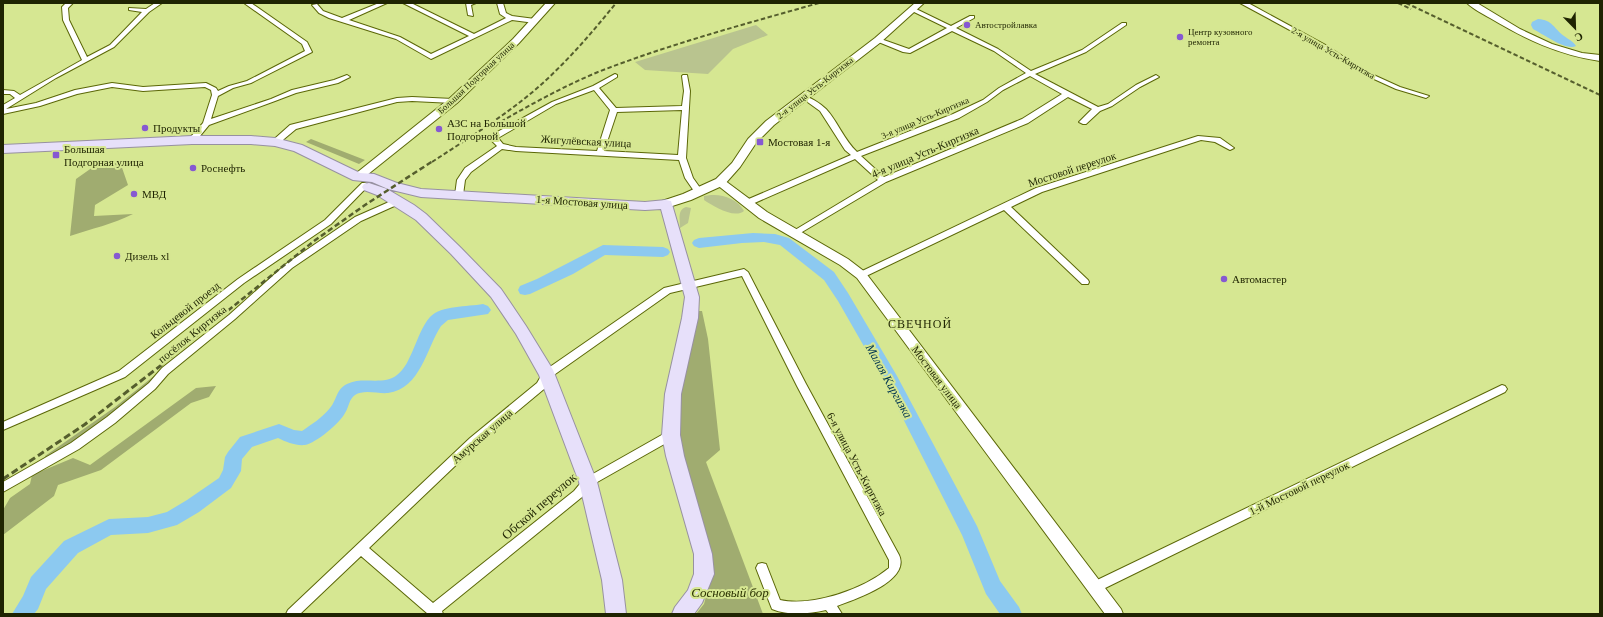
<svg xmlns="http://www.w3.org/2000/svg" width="1603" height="617" font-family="'Times New Roman',serif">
  <rect width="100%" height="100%" fill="#d6e792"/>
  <!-- green -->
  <path fill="#b9c48f" d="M 756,25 L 768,35 L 733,49 L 708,74 L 645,70 L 635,62 Z
    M 711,195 C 723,194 738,199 744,211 C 734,219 713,206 704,200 L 704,196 Z
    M 686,207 L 691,208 L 688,223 L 680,228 C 680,220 677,210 686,207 Z"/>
  <!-- forest -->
  <path fill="#a0ac70" d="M 311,139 L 365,160 L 359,164 L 306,142 Z
    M 120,162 L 128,185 L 95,205 L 94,216 L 133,214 C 113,224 91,229 70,236 L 76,179 L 93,167 Z
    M 695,311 L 702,311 L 708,339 L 720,450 L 706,462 L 763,614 L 696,614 L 704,604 L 711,577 L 679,454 L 677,394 Z
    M 154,376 L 156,378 L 110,418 L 45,460 L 45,456 L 115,407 Z
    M 216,386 L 209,397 L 191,403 L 101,470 L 58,485 L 54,496 L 3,535 L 3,510 L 10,498 L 30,484 L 32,475 L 73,458 L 90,465 L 196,388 Z"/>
  <!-- water -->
  <path fill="#8cc9f0" d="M 1538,19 C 1553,20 1553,28 1564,36 C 1568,39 1573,41 1576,46 C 1566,51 1543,34 1533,29 L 1531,25 L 1532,22 Z"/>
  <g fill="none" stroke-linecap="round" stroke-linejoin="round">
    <!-- river -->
    <path fill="#8cc9f0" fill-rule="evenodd" d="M 753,233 L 775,234 L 789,238 L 834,272 L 848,293 L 897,376 L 977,526 L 1000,581 L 1019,607 L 1022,614 L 1000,614 L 986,594 L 962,535 L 885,383 L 838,301 L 824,280 L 780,245 L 764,242 L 742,243 L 699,248 L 694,246 L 692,243 L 694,240 L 699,238 Z
      M 603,245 L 663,247 L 668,249 L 670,252 L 668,255 L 663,257 L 605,255 L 573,274 L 530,294 L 525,295 L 520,294 L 518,290 L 520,286 L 537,279 Z
      M 483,304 L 488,306 L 491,310 L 488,314 L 448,320 L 441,326 C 426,349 421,388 388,393 C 378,394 364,389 355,395 C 349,399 349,407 345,413 C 340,423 316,443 305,445 C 296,446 286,442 278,438 L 252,447 L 242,459 L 241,471 L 231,488 L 199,512 L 177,525 L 148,533 L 111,535 L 78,553 L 46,589 L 38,609 L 34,614 L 12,614 L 23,596 L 31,577 L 64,541 L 109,519 L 148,517 L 167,512 L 187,500 L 219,478 L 223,470 L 225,457 L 228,452 L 240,437 L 279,424 L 294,430 L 302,431 C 312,424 322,418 330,408 C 337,400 336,389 347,384 C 363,376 383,386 397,375 C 405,369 409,359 413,350 C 418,339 422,326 430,317 C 442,305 467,307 483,304 Z"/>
    <defs>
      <path id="minor" d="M 66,3 L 73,3 L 68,8 L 69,20 L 87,57 L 110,45 L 142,12 L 129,10 L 129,8 L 146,9 L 155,3 L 162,3 L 149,12 L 114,47 L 56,78 L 6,109 L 36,103 L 75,90 L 112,83 L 143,87 L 206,83 L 216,88 L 218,91 L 229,86 L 247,81 L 305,51 L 302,44 L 244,3 L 251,3 L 307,42 L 312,52 L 251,83 L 233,88 L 218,96 L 211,119 L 271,99 L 292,90 L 334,80 L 347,75 L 350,77 L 338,83 L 296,93 L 275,101 L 209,125 L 195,142 L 192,142 L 188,140 L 203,123 L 212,95 L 211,90 L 205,87 L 143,91 L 112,87 L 77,94 L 40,106 L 3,114 L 3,105 L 15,98 L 10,94 L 3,94 L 3,90 L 14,91 L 20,95 L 82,60 L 63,20 L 62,7 Z
        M 379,3 L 387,3 L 349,20 L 400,37 L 431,54 L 469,36 L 403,3 L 411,3 L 474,34 L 506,18 L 500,14 L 497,3 L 503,3 L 506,13 L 512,16 L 535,19 L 538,21 L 535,23 L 512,20 L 431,59 L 396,39 L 329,18 L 319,13 L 312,5 L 317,4 L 323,11 L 342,18 Z
        M 466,3 L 476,3 L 471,5 L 473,16 L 468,15 Z
        M 1240,3 L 1248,3 L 1327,46 L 1367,72 L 1400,87 L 1429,96 L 1426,98 L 1396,89 L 1363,74 L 1323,48 Z
        M 910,8 L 914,8 L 951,26 L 970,16 L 974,16 L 974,18 L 956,28 L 998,49 L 1031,71 L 1082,50 L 1122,23 L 1126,23 L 1126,25 L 1086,52 L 1035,74 L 1098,107 L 1108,104 L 1136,85 L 1156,75 L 1159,77 L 1140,87 L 1112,106 L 1100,111 L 1086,124 L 1083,124 L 1079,122 L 1092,109 L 1068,97 L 1028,123 L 886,182 L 797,235 L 794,236 L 790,233 L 878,180 L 855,159 L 750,205 L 744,205 L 743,203 L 744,201 L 851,155 L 845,150 L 820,111 L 802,98 L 802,96 C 808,95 821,104 826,109 C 838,122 844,140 857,152 L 953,114 L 983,100 L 999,88 L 1026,73 L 994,51 L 952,31 L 910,53 L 903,52 L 876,41 L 876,39 L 878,38 L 909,49 L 947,28 L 910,10 ZM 1030,76 L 1062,94 L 1022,119 L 884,177 L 861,156 L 959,118 L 987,102 L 1003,90 Z
        M 615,74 L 617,75 L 617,77 L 599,88 L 616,108 L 682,106 L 684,91 L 682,76 L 683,75 L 687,75 L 690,91 L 686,158 L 693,178 L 703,192 L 702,194 L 696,194 L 685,178 L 679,160 L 516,151 L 502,149 L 471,172 L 465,180 L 463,195 L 459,198 L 456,197 L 455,195 L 457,180 L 465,168 L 497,146 L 489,138 L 490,136 L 552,102 L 593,86 ZM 594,90 L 610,110 L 597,151 L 516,147 L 503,144 L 498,138 L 556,104 ZM 682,110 L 678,155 L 604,151 L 617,112 Z
        M 412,97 L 453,99 L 457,101 L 453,103 L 412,101 L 397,102 L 296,129 L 278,144 L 275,144 L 271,142 L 290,125 L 397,98 Z
        M 1198,136 L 1220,138 L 1234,148 L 1230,150 L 1215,142 L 1201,140 L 1042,192 L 1011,207 L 1088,280 L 1089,282 L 1088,284 L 1082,284 L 1004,210 L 864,277 L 858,277 L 857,275 L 858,273 L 1036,188 Z
        M 362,183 L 365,183 L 369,185 L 331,224 L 244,283 L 125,377 L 3,430 L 3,422 L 119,371 L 238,279 L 325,220 Z
        M 398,198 L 401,199 L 402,201 L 401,203 L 361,221 L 292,268 L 235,319 L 168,374 L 155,389 L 115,423 L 79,449 L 3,492 L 3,482 L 71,443 L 107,417 L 149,383 L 162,368 L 229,315 L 286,264 L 355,217 Z
        M 744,269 L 748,272 L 806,384 L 899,555 C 911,581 855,599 837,606 L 842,614 L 829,614 L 826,610 C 809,614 789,616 772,609 L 756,568 L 758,564 L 762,563 L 766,564 L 780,600 C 813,607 864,589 889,568 L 889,560 L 797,386 L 742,276 L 670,293 L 551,377 L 544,389 L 478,444 L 369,548 L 433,603 L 574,491 L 584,479 L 667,432 L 671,431 L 675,432 L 676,435 L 675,438 L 592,485 L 582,497 L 442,611 L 443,614 L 428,614 L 361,556 L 300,614 L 286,614 L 288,610 L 470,438 L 537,383 L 544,371 L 664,288 Z
        M 1502,385 L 1505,386 L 1507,389 L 1505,392 L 1099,591 L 1095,593 L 1091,591 L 1089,587 L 1091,583 Z"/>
      <path id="tertiary" d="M 1467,3 L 1477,3 L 1520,29 L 1552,44 L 1582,53 L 1600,55 L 1600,61 C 1559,55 1525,39 1490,18 C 1483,14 1473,9 1467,3 Z
        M 720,179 L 724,180 L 767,212 L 848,259 L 865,272 L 1121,609 L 1123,614 L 1105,614 L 857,278 L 840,265 L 759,218 L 716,184 L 715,182 L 716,180 Z"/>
      <path id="secondary" d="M 546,3 L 555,3 L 519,43 L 457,103 L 362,179 L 354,179 L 352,177 L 354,175 L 449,99 L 513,39 Z
        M 915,3 L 924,3 L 881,42 L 774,125 L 756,143 L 740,167 L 724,185 L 691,200 L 666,208 L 662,207 L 660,204 L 662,201 L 683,194 L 716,179 L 732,163 L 748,139 L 766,121 L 875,38 Z"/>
      <path id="primary" d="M 192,136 L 251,136 L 275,138 L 302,145 L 360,173 L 374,174 L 397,183 L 421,189 L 645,202 L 666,200 L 671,201 L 699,297 L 698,318 L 681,394 L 680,435 L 684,456 L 712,554 L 714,574 L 702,603 L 694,614 L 672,614 L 675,607 L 688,590 L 694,574 L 694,554 L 666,456 L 662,435 L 665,394 L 682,318 L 685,297 L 661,209 L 645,210 L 421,197 L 388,189 L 372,182 L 353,180 L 294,151 L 275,146 L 251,144 L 192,144 L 3,153 L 3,145 Z
        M 369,183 L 387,189 L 414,205 L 426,214 L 461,248 L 501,289 L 526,326 L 553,370 L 597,482 L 622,580 L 626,614 L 606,614 L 602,580 L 579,482 L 539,375 L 516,334 L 491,297 L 451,254 L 416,220 L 377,195 L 364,190 L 362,187 L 364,184 Z"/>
    </defs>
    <!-- minor casing -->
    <use href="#minor" stroke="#5b6707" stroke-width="2"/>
    <!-- tertiary casing -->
    <use href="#tertiary" stroke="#5b6707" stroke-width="2"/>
    <!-- secondary casing -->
    <use href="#secondary" stroke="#5b6707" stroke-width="2"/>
    <!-- primary casing -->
    <use href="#primary" stroke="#9791a1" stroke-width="2"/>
    <!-- minor -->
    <use href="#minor" fill="#fff" fill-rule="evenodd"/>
    <!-- tertiary -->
    <use href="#tertiary" fill="#fff" fill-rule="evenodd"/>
    <!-- secondary -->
    <use href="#secondary" fill="#fff" fill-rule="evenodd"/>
    <!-- primary -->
    <use href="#primary" fill="#e7e0fa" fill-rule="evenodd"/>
    <!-- rail-far2 -->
    <path stroke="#555e2d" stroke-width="2" stroke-dasharray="4.5 2.5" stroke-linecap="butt" d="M 1398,3 L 1411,9
      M 1406,3 L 1600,95
      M 495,125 C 528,106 562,87 598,72 C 670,44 745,24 819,3
      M 432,162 C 467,139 503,117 535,90 C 565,64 591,34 616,3"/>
    <!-- rail-far1 -->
    <path stroke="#555e2d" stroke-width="2.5" stroke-dasharray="5.5 3" stroke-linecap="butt" d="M 162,364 L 314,241 L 365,205 L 433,161"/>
    <!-- rail -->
    <path stroke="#555e2d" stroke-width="3" stroke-dasharray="7 3.5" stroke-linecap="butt" d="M 3,479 L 84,425 L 164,363"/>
  </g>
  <!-- markers -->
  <g fill="#8659d2" stroke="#d6e792" stroke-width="1.5">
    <circle cx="967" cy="25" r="4"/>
    <circle cx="1180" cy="37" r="4"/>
    <circle cx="145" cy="128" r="4"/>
    <circle cx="439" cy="129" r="4"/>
    <rect x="756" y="138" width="8" height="8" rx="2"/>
    <rect x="52" y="151" width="8" height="8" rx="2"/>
    <circle cx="193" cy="168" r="4"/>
    <circle cx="134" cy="194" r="4"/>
    <circle cx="117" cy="256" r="4"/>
    <circle cx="1224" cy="279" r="4"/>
  </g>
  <g text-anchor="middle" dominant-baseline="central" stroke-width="4" stroke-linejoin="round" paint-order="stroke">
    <!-- far-poi labels -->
    <g font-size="9" fill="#1f2402" stroke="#d6e792" text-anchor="start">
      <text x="975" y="25">Автостройлавка</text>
      <text x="1188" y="32">Центр кузовного<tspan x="1188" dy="10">ремонта</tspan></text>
    </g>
    <!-- far-street labels -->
    <g font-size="9" fill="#1f2402" stroke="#d6e792">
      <text transform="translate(1333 53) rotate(30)">2-я улица Усть-Киргизка</text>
      <text transform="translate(476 78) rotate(-43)">Большая Подгорная улица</text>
      <text transform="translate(815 88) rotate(-38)">2-я улица Усть-Киргизка</text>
      <text transform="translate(925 118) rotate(-23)">3-я улица Усть-Киргизка</text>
    </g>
    <!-- poi labels -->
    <g font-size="11" fill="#1f2402" stroke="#d6e792" text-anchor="start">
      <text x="447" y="123">АЗС на Большой<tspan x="447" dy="13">Подгорной</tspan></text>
      <text x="153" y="128">Продукты</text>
      <text x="768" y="142">Мостовая 1-я</text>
      <text x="64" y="149">Большая<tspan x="64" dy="13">Подгорная улица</tspan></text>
      <text x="201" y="168">Роснефть</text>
      <text x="142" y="194">МВД</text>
      <text x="125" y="256">Дизель xl</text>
      <text x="1232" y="279">Автомастер</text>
    </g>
    <!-- street labels -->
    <g font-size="11" fill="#1f2402" stroke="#d6e792">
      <text transform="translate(586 141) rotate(3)">Жигулёвская улица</text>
      <text transform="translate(925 152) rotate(-23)">4-я улица Усть-Киргизка</text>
      <text transform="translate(1072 169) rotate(-18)">Мостовой переулок</text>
      <text transform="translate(582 202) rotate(4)">1-я Мостовая улица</text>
      <text transform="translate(185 310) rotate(-38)">Кольцевой проезд</text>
      <text transform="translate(192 334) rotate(-39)">посёлок Киргизка</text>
      <text transform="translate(937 377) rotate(53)">Мостовая улица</text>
      <text transform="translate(482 436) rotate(-41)">Амурская улица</text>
      <text transform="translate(857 464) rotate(62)">6-я улица Усть-Киргизка</text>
      <text transform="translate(1299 488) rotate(-26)">1-й Мостовой переулок</text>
    </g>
    <!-- neighbourhood labels -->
    <g font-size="12" letter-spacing="1" fill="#1f2402" stroke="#d6e792">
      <text x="920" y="324">СВЕЧНОЙ</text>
    </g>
    <!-- water labels -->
    <g font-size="12" font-style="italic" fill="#023650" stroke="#d6e792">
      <text transform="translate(889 381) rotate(61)">Малая Киргизка</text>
    </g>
    <!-- near-street labels -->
    <g font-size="13" fill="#1f2402" stroke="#d6e792">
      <text transform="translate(539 506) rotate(-41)">Обской переулок</text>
    </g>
    <!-- near-park labels -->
    <g font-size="13" font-style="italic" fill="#2d3403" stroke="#d6e792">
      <text x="730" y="592">Сосновый бор</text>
    </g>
  </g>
  <!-- border -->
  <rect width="1603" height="617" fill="none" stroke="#1f2402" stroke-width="8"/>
  <!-- north arrow -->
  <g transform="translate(1575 28) rotate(157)" stroke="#d6e792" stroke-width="3" paint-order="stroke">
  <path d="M0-3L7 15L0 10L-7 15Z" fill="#1f2402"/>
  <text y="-6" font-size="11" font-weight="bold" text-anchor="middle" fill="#1f2402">С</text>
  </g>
</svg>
